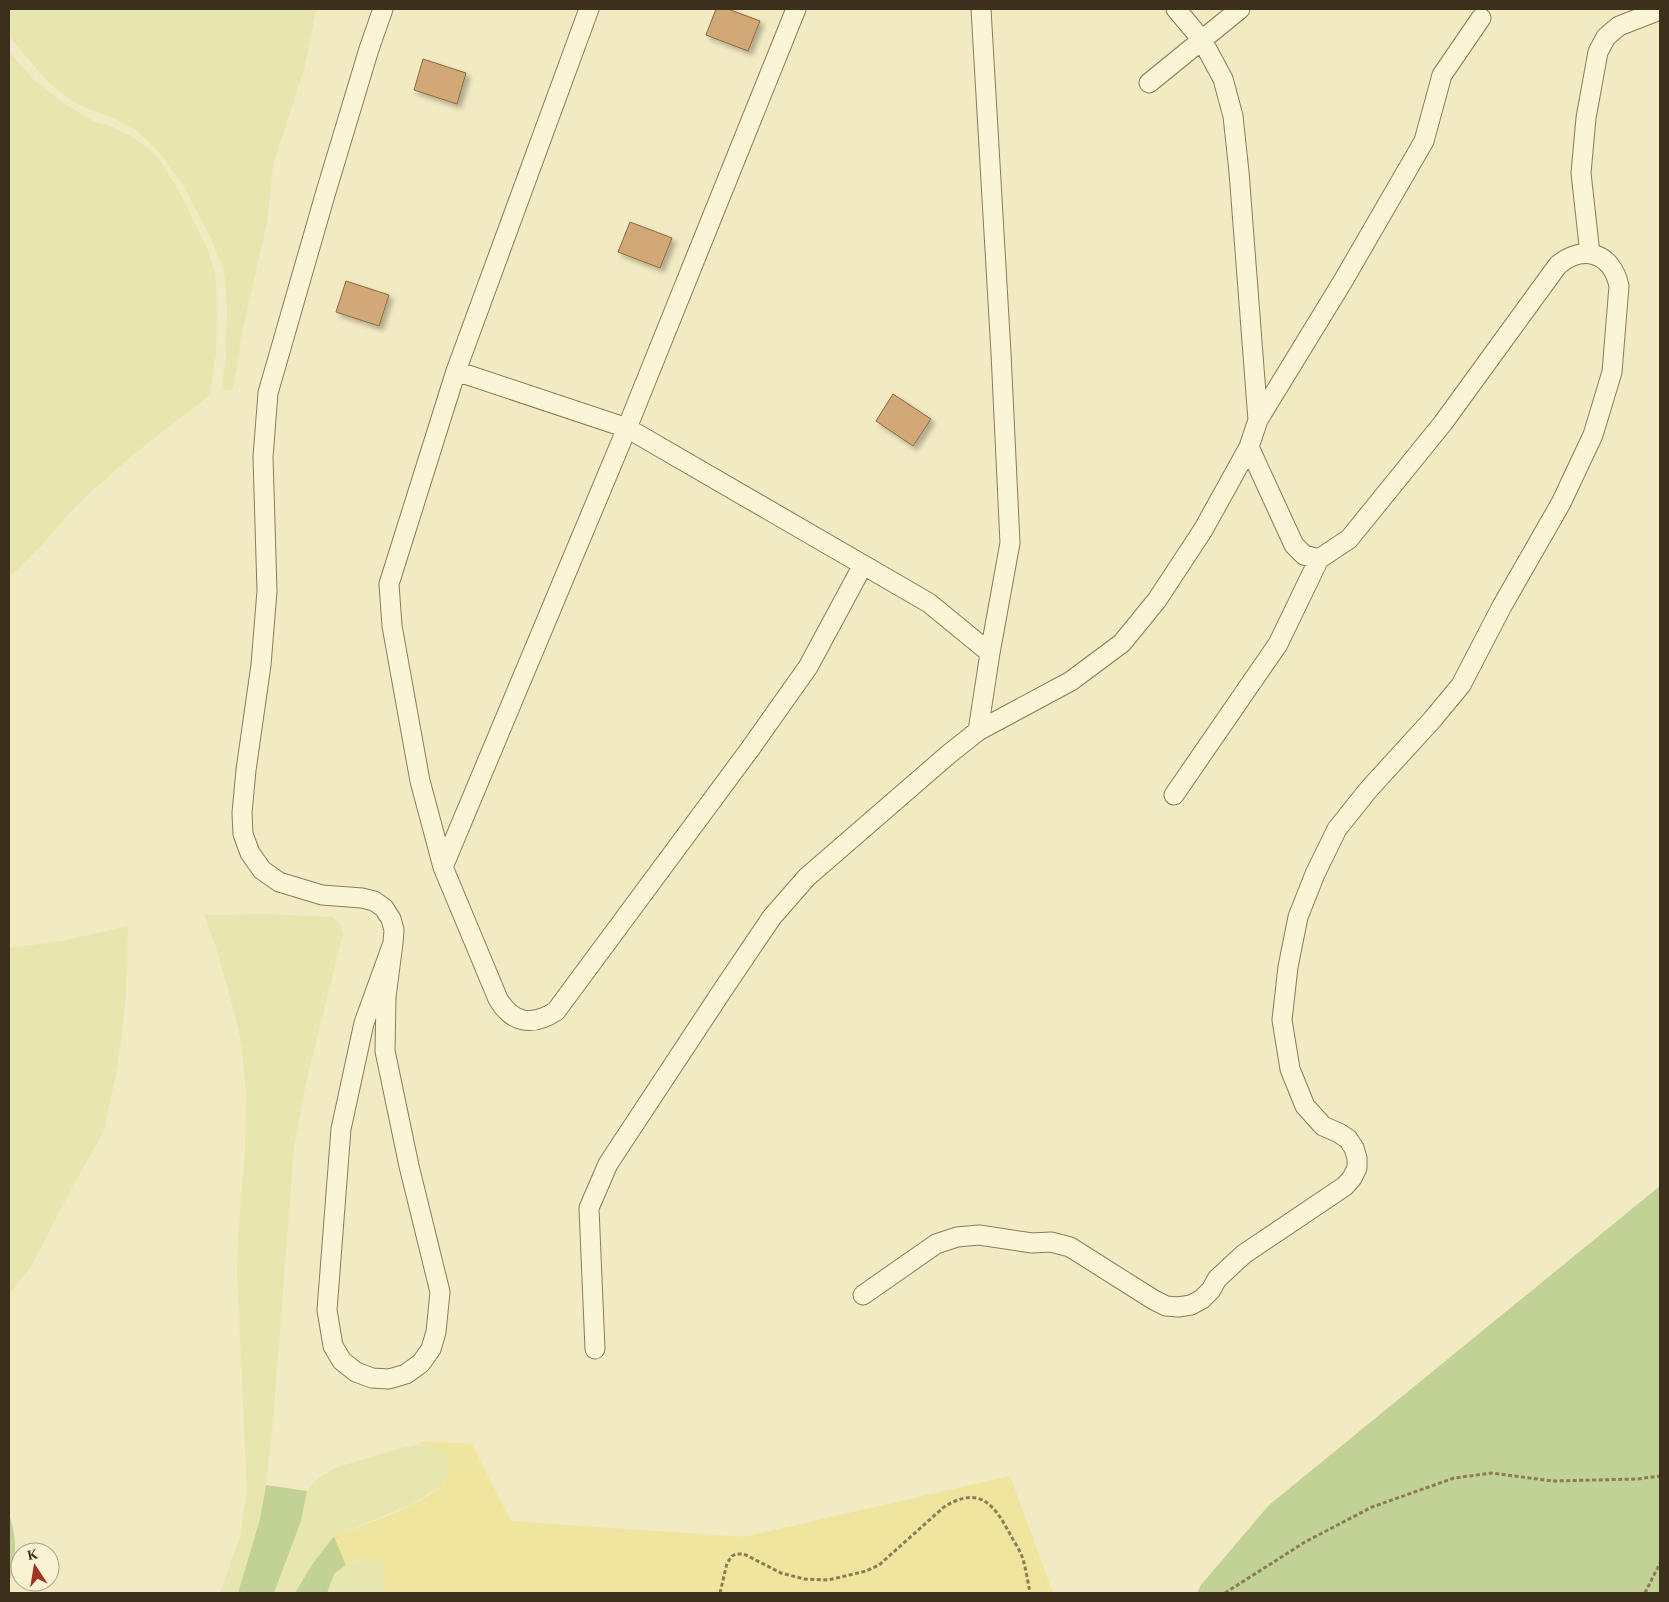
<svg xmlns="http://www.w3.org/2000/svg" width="1669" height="1602" font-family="Spectral,serif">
  <defs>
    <filter id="shadow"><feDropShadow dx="4" dy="4" stdDeviation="2.5" flood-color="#0004"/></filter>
  </defs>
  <rect width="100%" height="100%" fill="#f1eac3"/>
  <!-- farmland -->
  <path fill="#e8e6af" d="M 9,9 L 316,9 L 305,66 L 273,165 L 267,223 L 243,328 L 234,385 L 232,390 L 226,390 L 222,386 L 226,353 L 227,309 L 225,279 L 222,265 L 211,238 L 183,185 L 159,152 L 136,130 L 115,119 L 83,107 L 71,100 L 48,82 L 9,36 Z
    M 9,52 L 33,79 L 63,103 L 95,122 L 108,125 L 131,136 L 150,150 L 159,159 L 180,193 L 207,248 L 215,273 L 217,302 L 216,354 L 210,395 L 130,457 L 77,505 L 41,546 L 9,577 Z
    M 265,914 L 332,917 L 339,922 L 343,933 L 306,1082 L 294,1148 L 273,1422 L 266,1485 L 260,1519 L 238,1593 L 220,1593 L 240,1537 L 247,1491 L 237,1273 L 238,1236 L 245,1150 L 246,1093 L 242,1048 L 237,1022 L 216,947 L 204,915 Z
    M 128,926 L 126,996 L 122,1031 L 118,1064 L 104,1131 L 74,1184 L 30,1268 L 9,1294 L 9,948 L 62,941 Z
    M 419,1445 L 435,1448 L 448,1455 L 450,1462 L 448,1475 L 441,1486 L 410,1505 L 334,1536 L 313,1563 L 295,1593 L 274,1593 L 301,1521 L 307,1491 L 317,1479 L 335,1468 L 401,1448 Z
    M 362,1560 L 371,1560 L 384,1565 L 384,1593 L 327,1593 L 334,1574 L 346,1565 Z"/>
  <!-- green -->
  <path fill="#c2d195" d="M 1660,1186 L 1660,1593 L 1197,1593 L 1201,1585 L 1269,1505 Z
    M 266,1485 L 307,1491 L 301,1521 L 274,1593 L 238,1593 L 260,1519 Z
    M 9,1514 C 17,1536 17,1561 9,1583 Z
    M 334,1536 L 346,1565 L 334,1574 L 327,1593 L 295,1593 L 313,1563 Z"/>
  <!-- sand -->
  <path fill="#efe59e" d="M 420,1442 L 471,1443 L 511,1521 L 744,1537 L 1010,1476 L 1053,1593 L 384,1593 L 384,1565 C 371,1558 359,1559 346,1565 L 334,1536 C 360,1526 429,1504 445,1481 C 450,1473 450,1464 448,1455 L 435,1448 L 419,1445 Z"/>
  <!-- building -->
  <path fill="#d2a976" stroke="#8e683c" filter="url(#shadow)" d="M 716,9 L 728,9 L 760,21 L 748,51 L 706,35 Z
    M 423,59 L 466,73 L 457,104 L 414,90 Z
    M 630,222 L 672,238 L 660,268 L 618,252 Z
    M 346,281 L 389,295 L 379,326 L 336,312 Z
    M 893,394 L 931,419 L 913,446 L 876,421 Z"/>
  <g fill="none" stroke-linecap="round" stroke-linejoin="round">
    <defs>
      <path id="street" d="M 383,9 L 369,49 L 325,195 L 268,393 L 263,457 L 267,591 L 261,665 L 246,770 L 242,813 L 243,834 L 250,853 L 262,870 L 279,882 L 322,895 L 362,898 L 374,901 L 384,908 L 391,919 L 394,930 L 393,943 L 386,997 L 385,1051 L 409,1166 L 440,1292 L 436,1332 L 431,1349 L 421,1363 L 406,1374 L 389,1379 L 372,1378 L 356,1372 L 342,1361 L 333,1346 L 327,1310 L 341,1129 L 364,1023 L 393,943
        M 589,9 L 456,371 L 389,584 L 392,626 L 420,781 L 443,867 L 498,999 C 512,1023 532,1027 556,1011 L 750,749 L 808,667 L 863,565
        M 1176,9 L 1202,40 L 1223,79 L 1233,116 L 1239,172 L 1258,420
        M 1149,83 L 1240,9
        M 1590,254 L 1581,173 L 1586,118 L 1598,52 L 1606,37 L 1619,26 L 1660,10
        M 456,371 L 627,428 L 929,603 L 990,653
        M 978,731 L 990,653 L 1010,543 L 1001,353 L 981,9
        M 1174,795 L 1278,644 L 1319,559
        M 443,867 L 627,428 L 796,9
        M 863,1295 L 936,1244 L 957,1237 L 979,1235 L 1032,1243 L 1051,1242 L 1070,1247 L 1154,1300 L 1166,1306 L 1178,1307 L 1191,1305 L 1202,1299 L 1211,1290 L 1217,1279 L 1244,1254 L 1345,1186 L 1352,1178 L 1357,1168 L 1357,1158 L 1354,1148 L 1348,1139 L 1339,1133 L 1323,1126 L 1305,1106 L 1290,1069 L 1282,1020 L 1288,967 L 1298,917 L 1315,874 L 1337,829 L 1369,789 L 1432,720 L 1461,685 L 1502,606 L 1561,503 L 1593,435 L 1612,372 L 1619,286 C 1612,253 1584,244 1558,265 L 1443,423 L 1349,539 L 1319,559 L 1304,555 L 1294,545 L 1249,447
        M 595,1349 L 589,1208 L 608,1164 L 722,991 L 772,917 L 807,877 L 949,754 L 978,731 L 1071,681 L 1122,643 L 1157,600 L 1203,530 L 1249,447 L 1258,420 L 1343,281 L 1424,141 L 1442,75 L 1481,18"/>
    </defs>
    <!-- street casing -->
    <use href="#street" stroke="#8d7b58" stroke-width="21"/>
    <!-- path -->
    <path stroke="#8d7b58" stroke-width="3" stroke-dasharray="4 2.5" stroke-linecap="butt" d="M 720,1593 L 727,1563 L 732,1556 L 736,1554 L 744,1554 L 781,1573 L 804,1579 L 828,1580 L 866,1571 L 879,1565 L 944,1507 C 979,1485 994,1504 1010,1534 C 1014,1542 1020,1550 1023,1559 C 1026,1570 1028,1582 1030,1593
      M 1225,1593 L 1305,1542 L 1372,1507 L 1454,1478 L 1492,1473 L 1552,1481 L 1637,1479 L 1660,1476
      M 1645,1593 L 1660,1563"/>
    <!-- street -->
    <use href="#street" stroke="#fbf5d7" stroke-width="19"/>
  </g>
  <!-- border -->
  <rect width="1669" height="1602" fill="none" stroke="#3c301d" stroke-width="20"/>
  <!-- north arrow -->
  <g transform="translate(35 1567) rotate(348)"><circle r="24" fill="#f8f2d3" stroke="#ada48a"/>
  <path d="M0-4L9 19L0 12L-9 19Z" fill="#a13323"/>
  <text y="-8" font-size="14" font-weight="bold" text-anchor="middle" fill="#3c301d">K</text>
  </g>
</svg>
